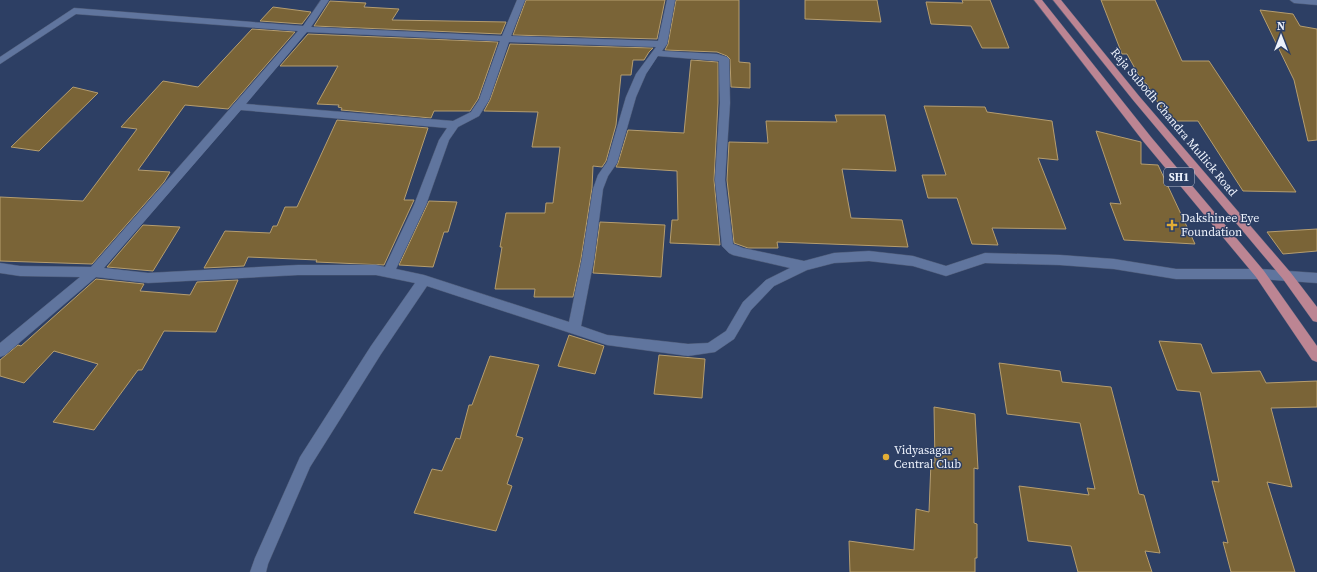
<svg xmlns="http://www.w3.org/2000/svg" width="1317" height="572" font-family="'Source Serif 4',serif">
  <rect width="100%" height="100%" fill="#2d3f64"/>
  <!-- building -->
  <path fill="#7a6437" stroke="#b59d6f" d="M 526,0 L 665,0 L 657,39 L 513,35 Z
    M 676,0 L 739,0 L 739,62 L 750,63 L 750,88 L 731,87 L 730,59 L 727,56 L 717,52 L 665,50 L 668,44 Z
    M 805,0 L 877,0 L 881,22 L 805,19 Z
    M 962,0 L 990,0 L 1009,48 L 982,48 L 971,26 L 931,24 L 926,2 L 963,3 Z
    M 1101,0 L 1155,0 L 1182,61 L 1209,61 L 1296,192 L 1243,191 L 1198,121 L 1169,121 L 1146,83 L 1143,83 L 1127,54 L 1122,54 Z
    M 330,1 L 366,3 L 364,7 L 399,9 L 392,20 L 506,22 L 501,34 L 314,26 Z
    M 273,7 L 311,12 L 302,24 L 260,21 Z
    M 1260,10 L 1293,14 L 1300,26 L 1317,29 L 1317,140 L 1308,141 L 1294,80 Z
    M 252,29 L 295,32 L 228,109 L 185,105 L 138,170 L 170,172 L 164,182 L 92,264 L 0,261 L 0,197 L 83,201 L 137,129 L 121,127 L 163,81 L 198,87 Z
    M 308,34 L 498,42 L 478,99 L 470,111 L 434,111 L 431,118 L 341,110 L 342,108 L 338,107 L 339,105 L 317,104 L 338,66 L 280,66 Z
    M 510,44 L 653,48 L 649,52 L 644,60 L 633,60 L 631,75 L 621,75 L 616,125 L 606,161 L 602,167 L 593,166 L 592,188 L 581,259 L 573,297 L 534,297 L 535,289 L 495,289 L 502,247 L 500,247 L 506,213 L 545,213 L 546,203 L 553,203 L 560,147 L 532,147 L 538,112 L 484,111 L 490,100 Z
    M 691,60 L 718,62 L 718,103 L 714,180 L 720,245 L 670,243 L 672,220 L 678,220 L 677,171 L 616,167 L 618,163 L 628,130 L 684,133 Z
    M 73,87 L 98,93 L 39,151 L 11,147 Z
    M 924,106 L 985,107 L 987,112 L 1052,121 L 1058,160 L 1038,158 L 1066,229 L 992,228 L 998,245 L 972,244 L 957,198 L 928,198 L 922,175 L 946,175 Z
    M 835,115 L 885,115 L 896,171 L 842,169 L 851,218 L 902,220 L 908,247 L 777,242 L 778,248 L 748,248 L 734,243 L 727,180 L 729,142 L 768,143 L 766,121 L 837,122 Z
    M 337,120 L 428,128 L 404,200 L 414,200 L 384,265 L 316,262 L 317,260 L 248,257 L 244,266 L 204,268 L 225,231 L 270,233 L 273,226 L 277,226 L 285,207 L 297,207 Z
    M 1096,131 L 1141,142 L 1141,164 L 1158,165 L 1195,244 L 1124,240 L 1110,203 L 1121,204 Z
    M 429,201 L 457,202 L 448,232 L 444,232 L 433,267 L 399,265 Z
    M 600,222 L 665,225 L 661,277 L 593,273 Z
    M 143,225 L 180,227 L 153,271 L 107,267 Z
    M 1317,229 L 1317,251 L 1283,254 L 1267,232 Z
    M 96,279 L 144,284 L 140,291 L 190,295 L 197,282 L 238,280 L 216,332 L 164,331 L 142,370 L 138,370 L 94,430 L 53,422 L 98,364 L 54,351 L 24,383 L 0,376 L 0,360 L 18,345 L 21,346 Z
    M 569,335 L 604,346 L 595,374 L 558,366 Z
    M 1159,341 L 1201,344 L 1212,373 L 1260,371 L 1266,383 L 1317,381 L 1317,407 L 1271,408 L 1292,487 L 1267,482 L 1295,572 L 1231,572 L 1223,542 L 1228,543 L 1212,481 L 1219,482 L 1200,392 L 1177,390 Z
    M 659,355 L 705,359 L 702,398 L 654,394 Z
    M 490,356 L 539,365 L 516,436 L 523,438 L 507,484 L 512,486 L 496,531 L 414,513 L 432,469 L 442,471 L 456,438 L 460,439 L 469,405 L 472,405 Z
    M 999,363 L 1060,371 L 1062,382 L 1111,387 L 1139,494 L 1144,495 L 1160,553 L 1145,551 L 1152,572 L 1078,572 L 1071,546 L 1028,541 L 1019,486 L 1089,495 L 1087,488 L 1095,489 L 1080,423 L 1007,414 Z
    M 934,407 L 975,414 L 978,469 L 974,468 L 974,523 L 977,524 L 977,558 L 975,558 L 975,572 L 850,572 L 849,541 L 914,550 L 916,509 L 929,512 L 931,462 L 935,463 Z"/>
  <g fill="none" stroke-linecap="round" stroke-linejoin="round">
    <defs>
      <path id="street" d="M 321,0 L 329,0 L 311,27 L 502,36 L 517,0 L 525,0 L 511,36 L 658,41 L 667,0 L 675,0 L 667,44 L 662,51 L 717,54 L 727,57 L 729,59 L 730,103 L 725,180 L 733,244 L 743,248 L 804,261 L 834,253 L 869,251 L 913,256 L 946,266 L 985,253 L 1060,255 L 1114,259 L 1176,269 L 1260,269 L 1317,273 L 1317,283 L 1260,279 L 1176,279 L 1114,269 L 1060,265 L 985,263 L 946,276 L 913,266 L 869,261 L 834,263 L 807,270 L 774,286 L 751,310 L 734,339 L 715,352 L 688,356 L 607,345 L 427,286 L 381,354 L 310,467 L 268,564 L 266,572 L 250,572 L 255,558 L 300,457 L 371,346 L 415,283 L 376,275 L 298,275 L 148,283 L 96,277 L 5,355 L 0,357 L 0,343 L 80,277 L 20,276 L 0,273 L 0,263 L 20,266 L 91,267 L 298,31 L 76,14 L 0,64 L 0,57 L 74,8 L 303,26 ZM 307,32 L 500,41 L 479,100 L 471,112 L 453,121 L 246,104 ZM 509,42 L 656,47 L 636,74 L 626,97 L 607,162 L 598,175 L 593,189 L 582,259 L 569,322 L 424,275 L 396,269 L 426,205 L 449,140 L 458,127 L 479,116 L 489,100 ZM 658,56 L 719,61 L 720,103 L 715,180 L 722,246 L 729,253 L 733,255 L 790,268 L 766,280 L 743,302 L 726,331 L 708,343 L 688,344 L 607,335 L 581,326 L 594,259 L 603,189 L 608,176 L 617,163 L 636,97 L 646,74 ZM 241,110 L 447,128 L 439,140 L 414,205 L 385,267 L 376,265 L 298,265 L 148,273 L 104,268 Z
        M 1290,0 L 1317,0 L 1317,5 L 1294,3 Z"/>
      <path id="primary" d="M 1034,0 L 1042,0 L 1151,137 L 1264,271 L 1317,346 L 1317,362 L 1312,360 L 1256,277 L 1143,141 Z
        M 1053,0 L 1061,0 L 1139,96 L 1291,273 L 1317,307 L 1317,322 L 1313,321 L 1283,279 L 1133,100 Z"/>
    </defs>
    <!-- street casing -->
    <use href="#street" stroke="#4d5a76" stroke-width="1"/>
    <!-- primary casing -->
    <use href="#primary" stroke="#4d5a76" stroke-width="1"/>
    <!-- street -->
    <use href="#street" fill="#60759e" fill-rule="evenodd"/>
    <!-- primary -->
    <use href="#primary" fill="#bc8593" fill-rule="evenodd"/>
  </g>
  <!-- markers -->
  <g fill="#e3ae35" stroke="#2d3f64" stroke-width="1.5">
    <path d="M1170 219h4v4h4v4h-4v4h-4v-4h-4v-4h4z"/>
    <circle cx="886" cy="457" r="4"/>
  </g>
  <g text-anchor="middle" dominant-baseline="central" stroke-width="3" stroke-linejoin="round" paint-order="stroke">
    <!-- shield labels -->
    <rect fill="#2d3f64" stroke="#b3bcce" stroke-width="1" x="1164" y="168" width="30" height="18" rx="3"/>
    <g font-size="11" font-weight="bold" fill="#ecf1fb">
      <text x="1179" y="177">SH1</text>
    </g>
    <!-- street labels -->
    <g font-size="12" fill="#ecf1fb" stroke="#2d3f64">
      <text transform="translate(1174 122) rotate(50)">Raja Subodh Chandra Mullick Road</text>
    </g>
    <!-- poi labels -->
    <g font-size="12" fill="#ecf1fb" stroke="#2d3f64" text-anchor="start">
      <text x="1181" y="218">Dakshinee Eye<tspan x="1181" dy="14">Foundation</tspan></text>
      <text x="894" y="450">Vidyasagar<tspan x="894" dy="14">Central Club</tspan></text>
    </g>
  </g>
  <!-- north arrow -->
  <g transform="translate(1281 36)" stroke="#2d3f64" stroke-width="3" paint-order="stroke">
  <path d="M0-3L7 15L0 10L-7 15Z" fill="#ecf1fb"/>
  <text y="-6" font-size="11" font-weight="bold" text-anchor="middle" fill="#ecf1fb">N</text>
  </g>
</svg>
